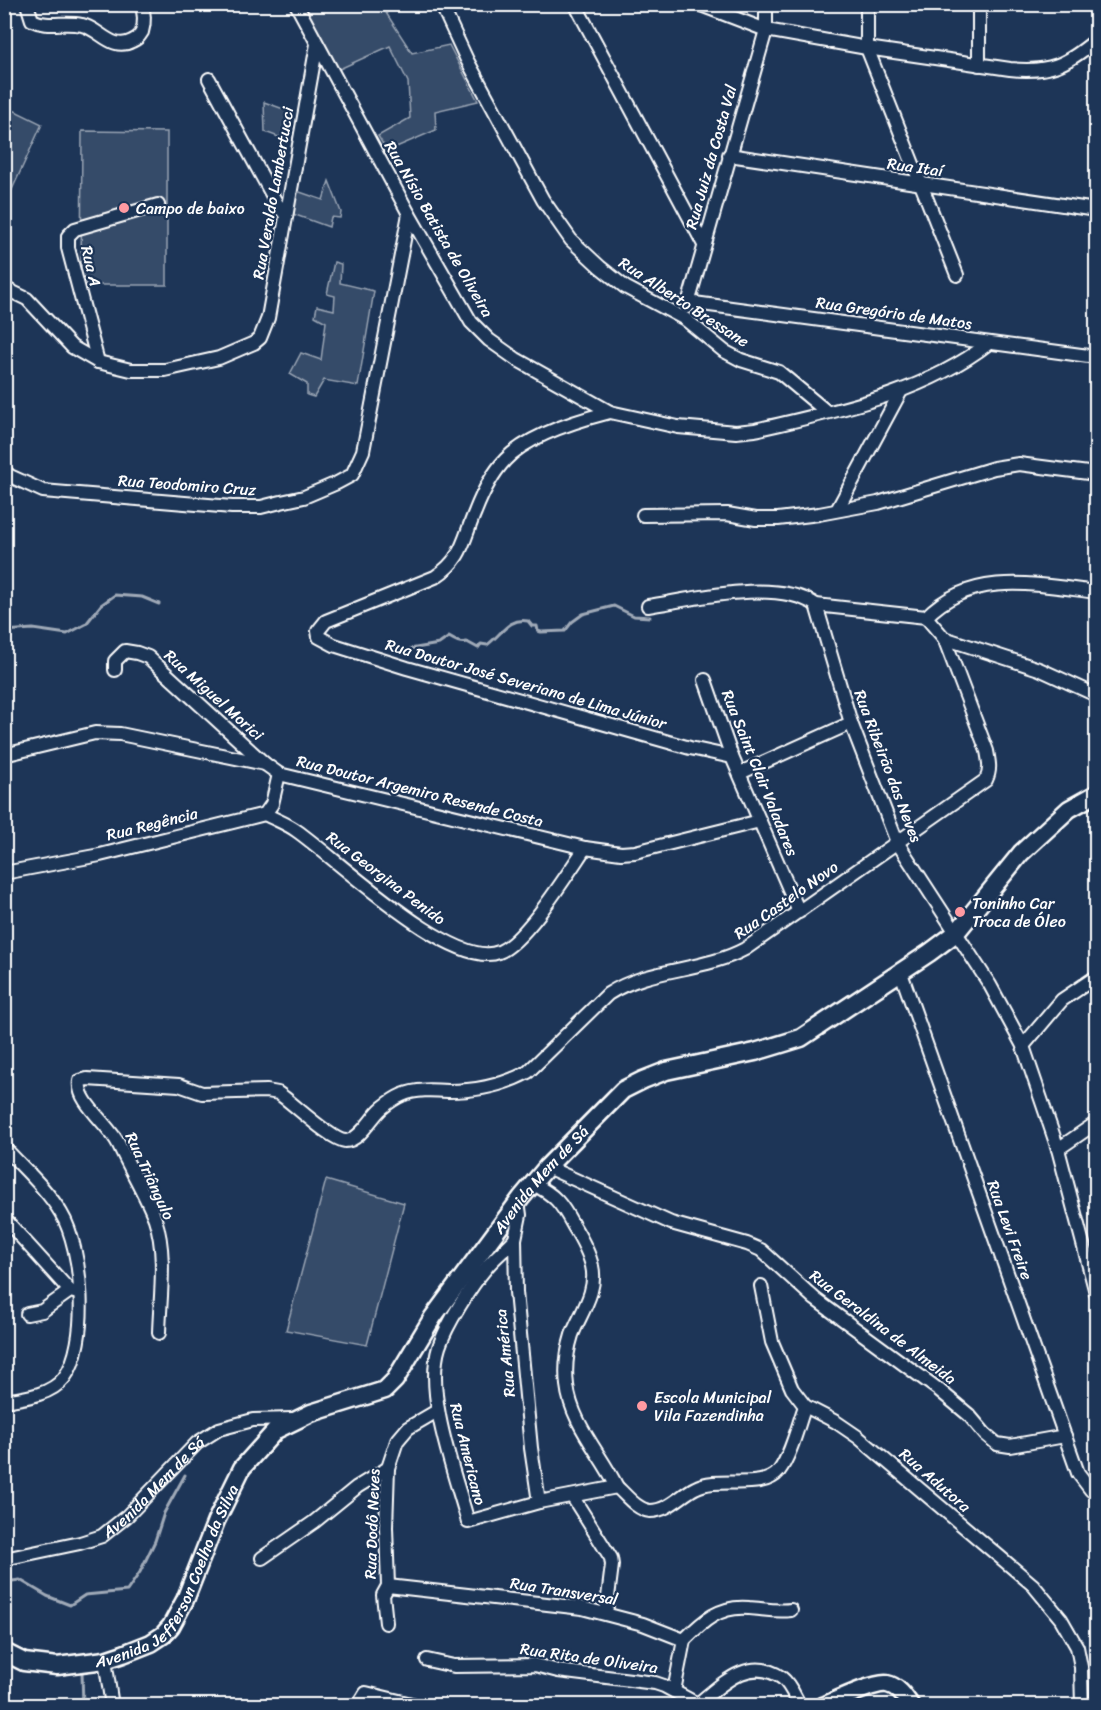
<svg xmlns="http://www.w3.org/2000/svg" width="1101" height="1710" font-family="Sriracha,sans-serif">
  <rect width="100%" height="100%" fill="#1d3557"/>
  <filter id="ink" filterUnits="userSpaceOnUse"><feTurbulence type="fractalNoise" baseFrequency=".0167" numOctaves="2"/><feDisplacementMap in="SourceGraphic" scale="12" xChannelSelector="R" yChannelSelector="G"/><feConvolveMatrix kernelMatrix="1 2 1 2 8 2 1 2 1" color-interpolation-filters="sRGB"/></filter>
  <g filter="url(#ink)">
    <!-- green -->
    <path fill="#364b69" stroke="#9aa5b4" stroke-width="1.5" d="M 300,5 L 381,5 L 412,53 L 449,45 L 478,101 L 435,111 L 436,130 L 387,151 L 378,136 L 410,118 L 408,82 L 390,46 L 335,71 Z
      M 264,102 L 289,111 L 284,139 L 265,132 Z
      M 5,106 L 42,124 L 5,205 Z
      M 82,131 L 167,132 L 167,285 L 81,285 Z
      M 329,181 L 341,212 L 340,218 L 331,217 L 329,227 L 290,213 L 294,190 L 323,200 Z
      M 334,262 L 341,264 L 340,283 L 374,291 L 358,386 L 324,380 L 314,397 L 307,395 L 307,384 L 290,374 L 301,353 L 321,360 L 326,322 L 315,316 L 317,306 L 334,310 L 335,296 L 327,294 Z
      M 326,1180 L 404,1203 L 367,1345 L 286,1330 Z"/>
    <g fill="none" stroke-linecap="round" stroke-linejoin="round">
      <!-- stream -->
      <path stroke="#a0aab8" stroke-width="3" d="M 4,631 L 33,629 L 67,634 L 86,624 L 101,605 L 115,595 L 142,597 L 159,604
        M 410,649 L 439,644 L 449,637 C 454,640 460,644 467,642 L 478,648 L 481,644 L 487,645 C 501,635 509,617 528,621 L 532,626 L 537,626 L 538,631 L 541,632 L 565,631 L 572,622 L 583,614 L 614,606 L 634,616 L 650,617
        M 4,1582 L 20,1580 L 47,1596 L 70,1605 L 85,1595 L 127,1591 L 140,1572 L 155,1541 L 164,1513 L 185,1475
        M 82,1672 L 83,1706"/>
      <defs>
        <g id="minor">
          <path d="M 27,4 L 32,20 C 48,28 64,21 82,25 C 99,28 112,52 132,41 C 138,38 139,37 142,32 C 145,22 145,14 141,4"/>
          <path d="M 296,4 L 409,214 L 471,322 L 489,340 L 516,359 L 610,412 L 678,427 L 736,432 L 755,430 C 835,411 922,395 989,343"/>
          <path d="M 441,4 L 467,60 L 543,200 L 571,240 L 600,267 L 625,287 L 685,319 L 724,351 L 741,360 L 779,372 L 827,412"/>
          <path d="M 575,4 L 703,243"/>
          <path d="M 698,4 L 766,30 L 867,48 L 1010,69 C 1050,73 1066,65 1096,40"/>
          <path d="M 867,4 L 867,48 L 957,275"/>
          <path d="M 979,65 L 979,4"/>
          <path d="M 209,79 L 277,204 L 285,214"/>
          <path d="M 729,155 L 1096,210"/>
          <path d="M 4,288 L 27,299 L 72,347 L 98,362 L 131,370 L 165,370 L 219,358 L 254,343 L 260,338 L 268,318 L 317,44"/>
          <path d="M 687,302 L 1096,357"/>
          <path d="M 687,307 L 766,30 L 766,4"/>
          <path d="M 98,362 L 68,248 L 68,236 L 75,229 L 158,205"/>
          <path d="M 610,412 C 579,420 527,436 505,460 C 492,474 482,494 475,512 C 463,540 463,559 435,577 L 326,621 L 318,631 L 319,637 L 334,645 L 407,668 L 690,748 L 732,757"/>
          <path d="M 4,471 L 10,476 L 43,491 L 232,507 L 261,507 L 281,502 L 304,497 L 337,483 L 352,475 L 363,451 L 409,214"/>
          <path d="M 837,510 L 901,391"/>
          <path d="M 643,515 L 727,514 L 756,519 L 778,519 L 819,514 L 878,503 L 994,468 L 1019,464 L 1096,474"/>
          <path d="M 816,605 L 851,723 L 897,842 L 990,985 L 1023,1046 L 1058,1149 L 1096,1293"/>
          <path d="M 648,606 C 694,599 776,578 816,605 L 926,617 L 944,638 L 1039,669 L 1096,695"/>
          <path d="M 926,617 C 972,569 1039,585 1096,592"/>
          <path d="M 115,670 L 115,661 L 125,651 L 137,653 L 148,657 L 265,764"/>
          <path d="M 705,680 L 732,757 L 799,912"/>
          <path d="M 4,755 L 95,733 L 120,734 L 265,764 L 279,774 L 585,848 L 621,853 L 635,852 L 760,821"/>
          <path d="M 740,773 L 851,723"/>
          <path d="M 265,814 C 276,820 288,824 297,831 C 336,858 453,971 499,952 C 525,942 568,873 585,848"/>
          <path d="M 4,873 L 100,855 L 265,814 L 272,804 L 279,774"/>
          <path d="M 901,973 L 1078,1473 L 1091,1490 L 1096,1491"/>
          <path d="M 1023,1046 L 1062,1000 L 1096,977"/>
          <path d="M 4,1147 C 23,1168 47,1189 61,1213 C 83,1249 90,1344 64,1378 C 51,1395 24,1398 4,1401"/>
          <path d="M 1058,1149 L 1096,1123"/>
          <path d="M 547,1167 L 671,1223 L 747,1244 L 761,1250 L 815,1299 L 939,1390 L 969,1415 L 985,1434 L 997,1444 L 1010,1446 L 1065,1436"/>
          <path d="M 533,1184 C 555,1195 561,1203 573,1225 C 581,1238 589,1252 592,1266 C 598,1291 580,1314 572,1335 C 567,1351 565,1369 567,1385 C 571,1423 601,1454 617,1487"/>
          <path d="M 518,1201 L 520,1215 L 515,1239 L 516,1292 L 531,1448 L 539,1502"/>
          <path d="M 4,1218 L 70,1291"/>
          <path d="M 515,1239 C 506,1249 494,1258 486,1268 C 471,1286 446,1325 439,1347 C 424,1394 455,1474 468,1522 L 539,1502 L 617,1487 C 626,1495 637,1510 650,1511 C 668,1511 681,1495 695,1488 C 719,1475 762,1492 779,1471 C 791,1455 798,1425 805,1406"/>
          <path d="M 761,1286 L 772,1342 L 792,1389 L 805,1406 L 836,1422 L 858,1437 L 1033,1585 L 1061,1619 L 1077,1647 L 1081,1667 L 1082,1706"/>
          <path d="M 27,1314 L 42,1311 L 70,1291 L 78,1293"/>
          <path d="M 159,1333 C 160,1297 167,1254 155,1219 C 146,1195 130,1169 119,1145 C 110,1125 76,1102 80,1081 L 87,1079 L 179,1085 L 202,1093 L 267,1091 L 278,1093 C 292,1102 331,1140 345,1141 C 360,1141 372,1116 382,1108 C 388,1103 395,1098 402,1095 C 416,1089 433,1090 448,1091 C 477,1091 502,1086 528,1072 L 608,994 C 650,967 702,972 745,949 L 986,780 C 991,770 989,762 987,751 L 944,638"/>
          <path d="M 572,1496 L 611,1558 L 612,1565 L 606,1613"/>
          <path d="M 262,1558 L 314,1522 L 357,1487 L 388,1468"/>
          <path id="s1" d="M 4,1559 L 80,1543 L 102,1536 L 127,1516 L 197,1443 L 219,1429 L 253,1420 L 293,1419"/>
          <path d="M 388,1586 L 582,1608 L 643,1624 L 684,1640 C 703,1621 720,1605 749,1608 C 764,1609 776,1612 791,1610"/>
          <path d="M 386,1623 L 383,1595 L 388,1586 L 386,1527 L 388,1468 L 397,1441 L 408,1428 L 437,1411"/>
          <path d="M 105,1660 L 112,1706"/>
          <path d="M 427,1660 L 454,1666 L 535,1665 L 558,1671 L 655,1683 L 664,1686 L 701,1706"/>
          <path d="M 674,1691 L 684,1640"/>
          <path d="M 699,1703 C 722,1684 750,1655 782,1678 C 790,1684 795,1697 800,1706"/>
          <path d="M 358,1706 L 366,1693 L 420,1706"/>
        </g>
        <g id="tertiary">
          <path id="s2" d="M 4,1652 L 24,1662 L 57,1666 L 105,1660 L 123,1654 L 151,1643 L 163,1635 L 171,1626 L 185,1600 L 216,1521 L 242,1468 L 276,1430 L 311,1413 L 385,1390 L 395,1380 L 433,1317 L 521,1198 L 547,1167 L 623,1090 L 643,1080 L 666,1071 L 755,1052 L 801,1038 L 929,953 L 956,933 L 1021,853 L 1069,809 L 1096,794"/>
          <path d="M 823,1706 C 837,1700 875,1682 887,1684 C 898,1686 905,1697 911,1706"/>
        </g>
      </defs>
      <!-- minor casing -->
      <use href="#minor" stroke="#fff" stroke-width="16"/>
      <!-- tertiary casing -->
      <use href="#tertiary" stroke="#fff" stroke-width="21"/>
      <!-- minor -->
      <use href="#minor" stroke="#1d3557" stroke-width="12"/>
      <!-- tertiary -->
      <use href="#tertiary" stroke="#1d3557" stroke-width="16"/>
    </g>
  </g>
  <!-- markers -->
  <g fill="#ff9aa2" stroke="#1d3557" stroke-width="2">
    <circle cx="124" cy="208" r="6"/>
    <circle cx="960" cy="912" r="6"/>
    <circle cx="642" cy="1406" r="6"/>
  </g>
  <g text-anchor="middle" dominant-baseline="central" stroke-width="4.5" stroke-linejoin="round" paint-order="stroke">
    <!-- street labels -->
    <g font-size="16" fill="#fff" stroke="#1d3557">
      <text transform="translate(711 157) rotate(-74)">Rua Juiz da Costa Val</text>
      <text transform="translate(915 167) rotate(8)">Rua Itaí</text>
      <text transform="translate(273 193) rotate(-80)">Rua Veraldo Lambertucci</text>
      <text transform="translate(439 229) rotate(60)">Rua Nísio Batista de Oliveira</text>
      <text transform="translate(91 266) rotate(77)">Rua A</text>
      <text transform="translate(684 302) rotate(33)">Rua Alberto Bressane</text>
      <text transform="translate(894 313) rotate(8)">Rua Gregório de Matos</text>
      <text transform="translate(187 485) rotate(4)">Rua Teodomiro Cruz</text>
      <text transform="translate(526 684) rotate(16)">Rua Doutor José Severiano de Lima Júnior</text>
      <text transform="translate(214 695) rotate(42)">Rua Miguel Morici</text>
      <text transform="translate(888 766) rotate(69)">Rua Ribeirão das Neves</text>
      <text transform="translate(760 773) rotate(68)">Rua Saint Clair Valadares</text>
      <text transform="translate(420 791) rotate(14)">Rua Doutor Argemiro Resende Costa</text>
      <text transform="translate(152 824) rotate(-14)">Rua Regência</text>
      <text transform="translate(386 878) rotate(37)">Rua Georgina Penido</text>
      <text transform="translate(786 900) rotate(-35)">Rua Castelo Novo</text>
      <text transform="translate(150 1176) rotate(65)">Rua Triângulo</text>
      <text stroke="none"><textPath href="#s2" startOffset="783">Avenida Mem de Sá</textPath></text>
      <text transform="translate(1010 1230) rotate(70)">Rua Levi Freire</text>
      <text transform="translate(883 1327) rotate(37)">Rua Geraldina de Almeida</text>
      <text transform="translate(505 1353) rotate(-96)">Rua América</text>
      <text transform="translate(468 1454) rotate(76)">Rua Americano</text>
      <text transform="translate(935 1480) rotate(41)">Rua Adutora</text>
      <text stroke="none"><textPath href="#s1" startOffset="172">Avenida Mem de Sá</textPath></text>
      <text transform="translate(372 1524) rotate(-88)">Rua Dodô Neves</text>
      <text stroke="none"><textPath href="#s2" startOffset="214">Avenida Jefferson Coelho da Silva</textPath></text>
      <text transform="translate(564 1591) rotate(9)">Rua Transversal</text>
      <text transform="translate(589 1658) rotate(8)">Rua Rita de Oliveira</text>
    </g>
    <!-- poi labels -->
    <g font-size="16" fill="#fff" stroke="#1d3557" text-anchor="start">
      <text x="136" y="208">Campo de baixo</text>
      <text x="972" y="903">Toninho Car<tspan x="972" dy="18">Troca de Óleo</tspan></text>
      <text x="654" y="1397">Escola Municipal<tspan x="654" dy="18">Vila Fazendinha</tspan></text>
    </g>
  </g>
  <!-- margin -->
  <rect width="1101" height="1710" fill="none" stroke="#1d3557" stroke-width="24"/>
  <rect x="12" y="12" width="1077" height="1686" fill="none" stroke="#fff" stroke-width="2" filter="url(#ink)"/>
</svg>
